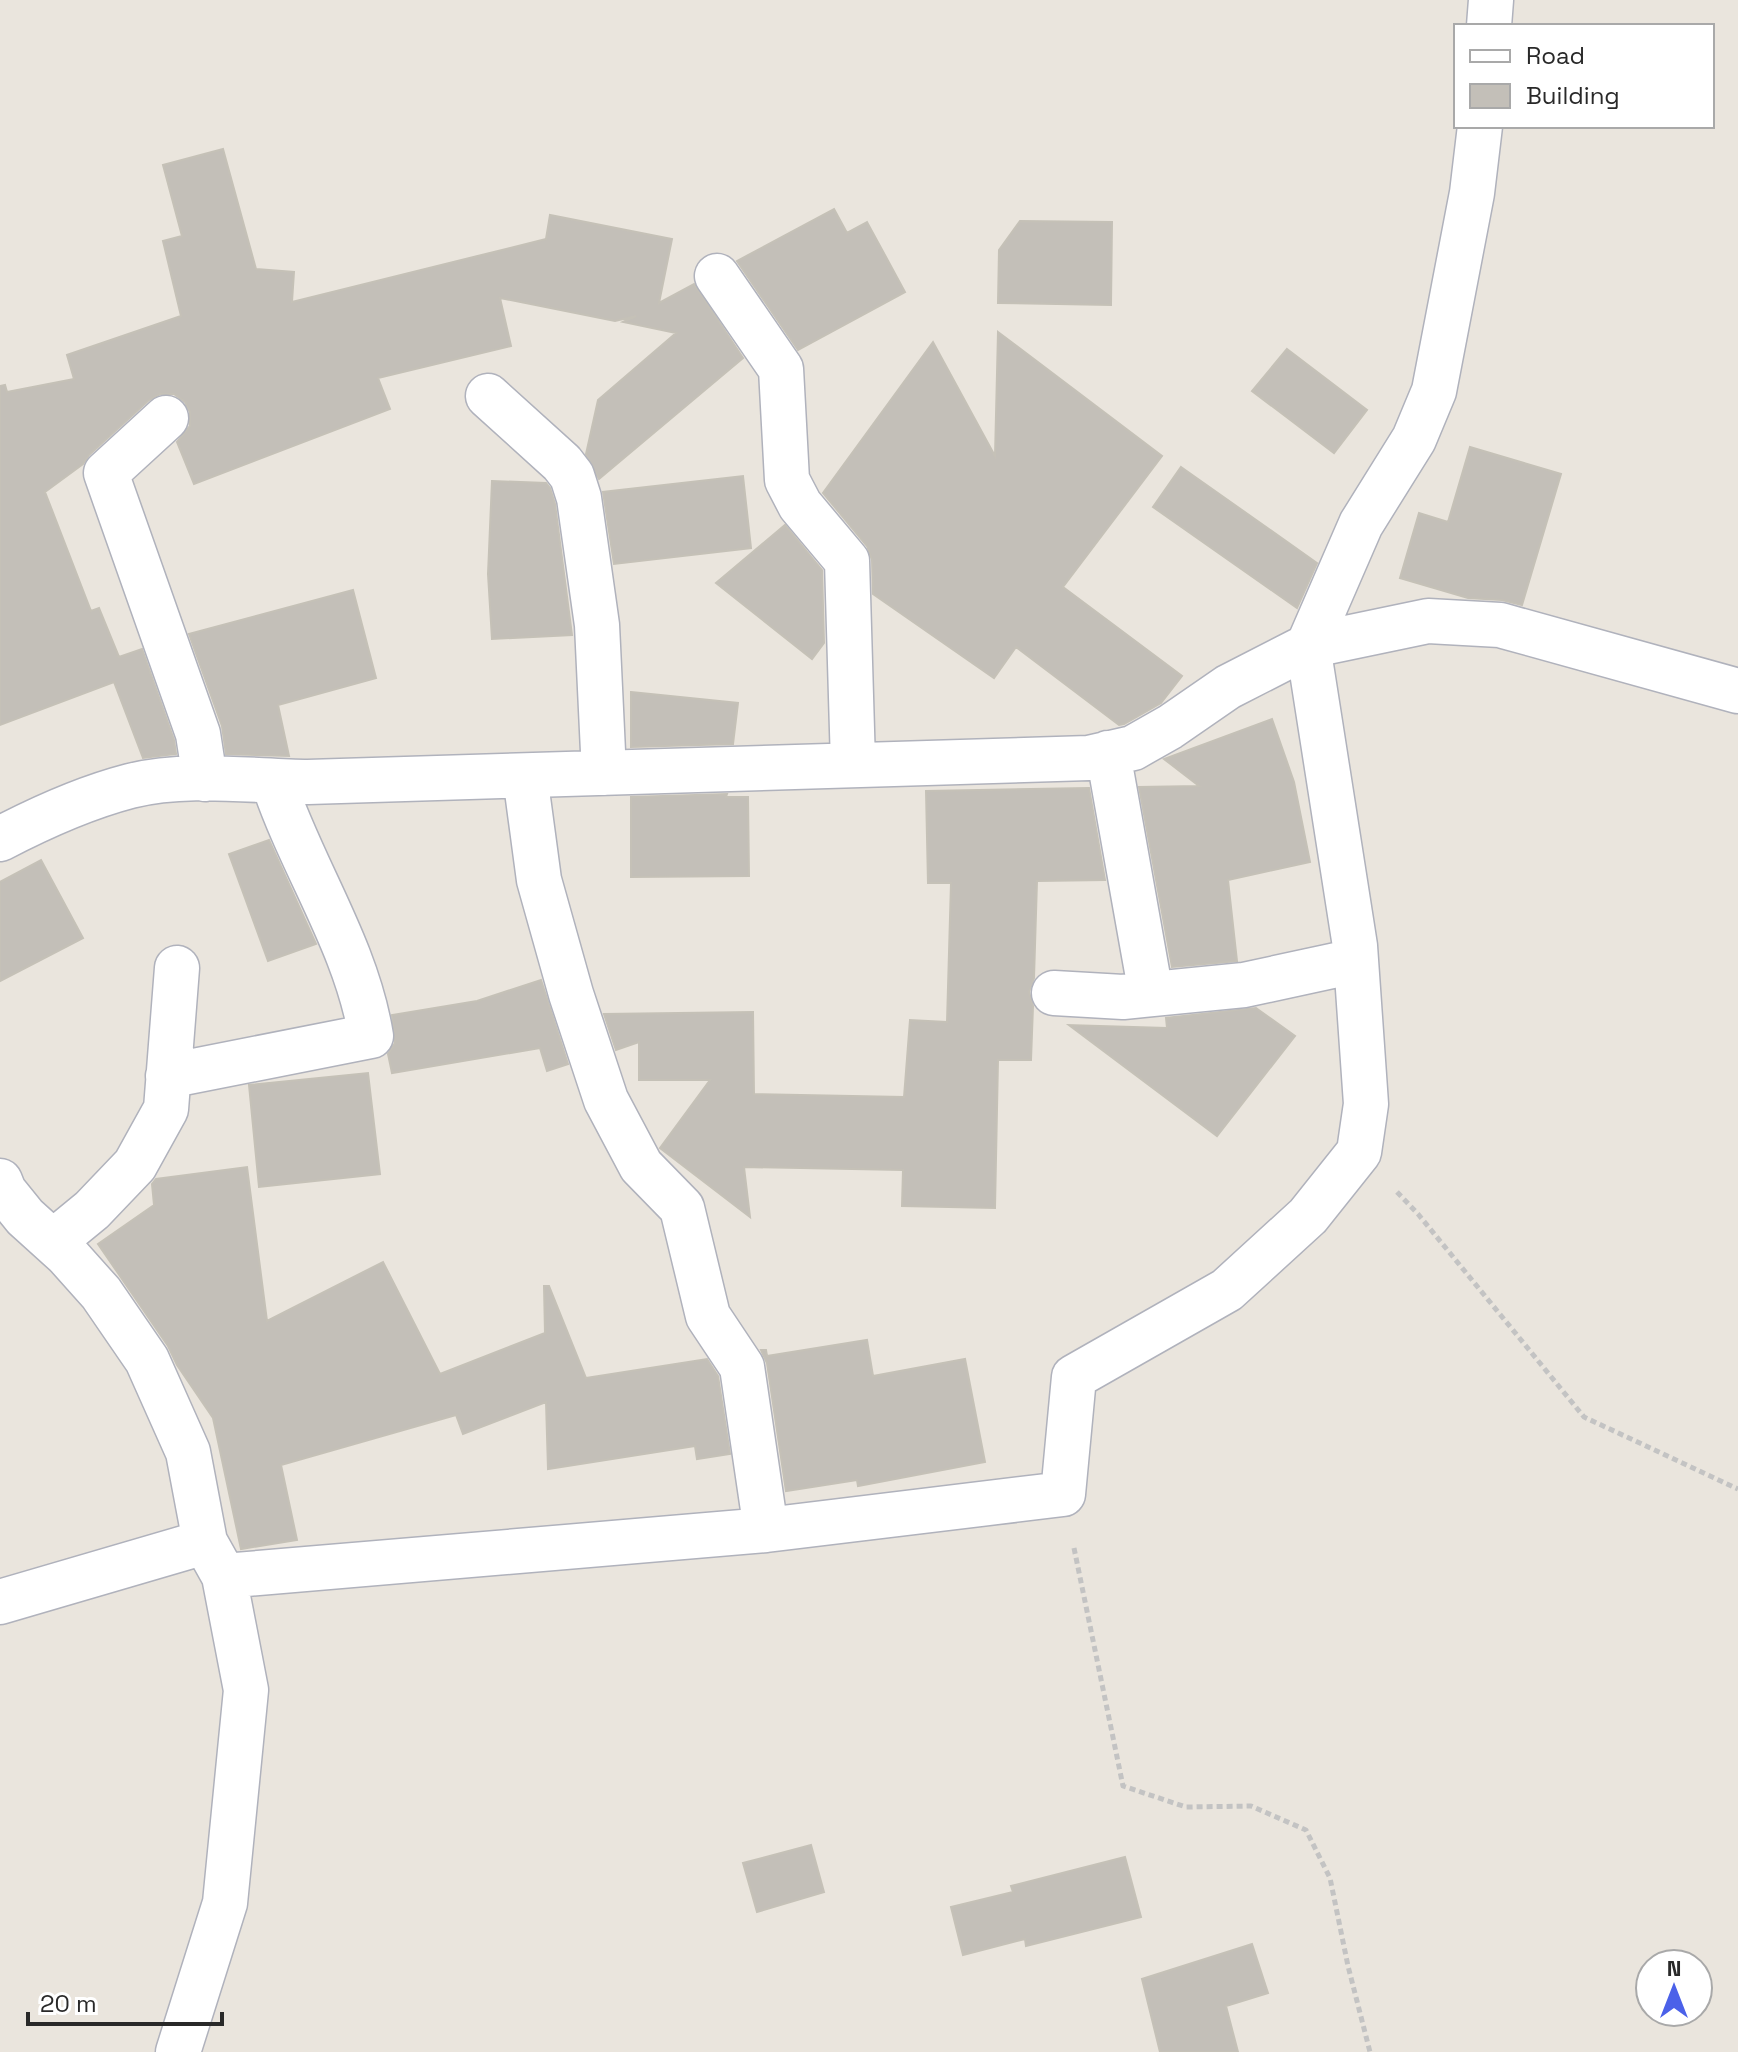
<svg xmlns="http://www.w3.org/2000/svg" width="1738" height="2052" font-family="'Space Grotesk',sans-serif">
  <rect width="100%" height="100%" fill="#eae5dd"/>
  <!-- building -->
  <path fill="#c3bfb8" stroke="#c5c1b7" stroke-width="2" d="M 223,149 L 256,269 L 294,272 L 292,302 L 546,239 L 550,215 L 672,239 L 659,303 L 694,284 L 743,358 L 599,479 L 586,454 L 598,400 L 676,333 L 623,322 L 636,316 L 615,321 L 500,298 L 511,346 L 378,378 L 390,409 L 194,484 L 177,442 L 190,426 L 190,412 L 185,402 L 174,394 L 160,394 L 149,400 L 89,455 L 83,464 L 45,492 L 91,611 L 99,608 L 119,657 L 142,649 L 174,740 L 176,754 L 143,758 L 114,682 L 0,725 L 0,386 L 5,385 L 7,392 L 74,379 L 67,355 L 181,316 L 163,241 L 182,236 L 163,165 Z
    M 834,209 L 847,233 L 867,222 L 905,292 L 798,350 L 737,261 Z
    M 1020,221 L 1112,222 L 1111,305 L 998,303 L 999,250 Z
    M 998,332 L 1162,456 L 1063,587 L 1182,676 L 1161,703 L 1124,724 L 1119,725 L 1016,647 L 994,678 L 873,594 L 872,560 L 867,546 L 823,493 L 933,342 L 995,456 Z
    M 1287,349 L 1367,410 L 1334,453 L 1252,391 Z
    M 1470,447 L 1561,474 L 1522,605 L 1502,600 L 1468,598 L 1400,578 L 1419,513 L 1448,522 Z
    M 1181,467 L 1317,563 L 1297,608 L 1153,507 Z
    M 743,476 L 751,548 L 614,564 L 603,492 Z
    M 492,481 L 546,483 L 550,488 L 555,504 L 572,635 L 492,639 L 488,574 Z
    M 785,525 L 822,570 L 824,643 L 812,659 L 716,583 Z
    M 353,590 L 376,678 L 278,705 L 289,756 L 226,754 L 222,726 L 189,634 Z
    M 631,692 L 738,703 L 733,744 L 631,747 Z
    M 1272,719 L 1294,782 L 1310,862 L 1228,880 L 1237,961 L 1172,967 L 1139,787 L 1199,786 L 1164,759 Z
    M 1089,788 L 1105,880 L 1037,881 L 1034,978 L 1029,992 L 1033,1006 L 1031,1060 L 998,1060 L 995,1208 L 902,1206 L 903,1170 L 744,1167 L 750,1217 L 660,1148 L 710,1080 L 639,1080 L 639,1042 L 616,1050 L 604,1014 L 753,1012 L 754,1094 L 904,1097 L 910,1020 L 947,1022 L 951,883 L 928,883 L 926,791 Z
    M 727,794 L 726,797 L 748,797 L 749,876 L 631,877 L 631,797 Z
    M 269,840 L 316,944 L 268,961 L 229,854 Z
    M 41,860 L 83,938 L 0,981 L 0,882 Z
    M 541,980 L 568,1064 L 547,1071 L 540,1048 L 392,1073 L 388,1054 L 395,1043 L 392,1015 L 477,1001 Z
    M 1256,1008 L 1295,1036 L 1217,1136 L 1069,1025 L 1167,1028 L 1166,1018 Z
    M 368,1073 L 380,1174 L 259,1187 L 249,1085 Z
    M 247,1167 L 267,1321 L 383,1262 L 440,1374 L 545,1333 L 544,1286 L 549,1286 L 586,1378 L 707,1359 L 718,1376 L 730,1454 L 697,1459 L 695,1446 L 548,1469 L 546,1402 L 463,1434 L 456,1415 L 281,1465 L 297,1540 L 241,1549 L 213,1418 L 177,1365 L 168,1346 L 98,1244 L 154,1205 L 152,1184 L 156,1179 Z
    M 867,1340 L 873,1376 L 965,1359 L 985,1462 L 858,1486 L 857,1480 L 786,1491 L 767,1363 L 761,1350 L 766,1350 L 767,1356 Z
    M 811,1845 L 824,1892 L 757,1912 L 743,1863 Z
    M 1125,1857 L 1141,1917 L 1026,1946 L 1025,1939 L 963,1955 L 951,1907 L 1013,1892 L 1011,1886 Z
    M 1252,1944 L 1268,1993 L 1226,2006 L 1238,2052 L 1160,2052 L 1142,1979 Z"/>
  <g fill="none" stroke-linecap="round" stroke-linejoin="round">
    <defs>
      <path id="minor" d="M 1489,26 L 1491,0
        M 717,276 L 781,369 L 787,480 L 800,505 L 847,561 L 853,764
        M 488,396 L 562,463 L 572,476 L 579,498 L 597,625 L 604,773
        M 166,418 L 106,473 L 198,734 L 205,779
        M 1108,753 L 1151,994
        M 525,776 L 539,880 L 571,994 L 606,1100 L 641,1166 L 682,1208 L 708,1316 L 742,1367 L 766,1530
        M 0,839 C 42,817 84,798 130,786 C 187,772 250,781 308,782 L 1089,758 L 1133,748 L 1170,727 L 1228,687 L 1308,646 L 1361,524 L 1414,439 L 1434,391 L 1472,193 L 1480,126
        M 1054,993 L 1123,997 L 1244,985 L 1355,961
        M 168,1076 L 371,1036 C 356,945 302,868 273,781
        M 0,1181 L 4,1191 L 25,1217 L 67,1255 L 101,1293 L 147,1360 L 188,1452 L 205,1542 L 224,1576 L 766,1530 L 1063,1494 L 1074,1377 L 1227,1290 L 1308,1216 L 1359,1152 L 1366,1104 L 1355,946 L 1308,646 L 1428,621 L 1500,625 L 1738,691
        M 53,1242 L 92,1210 L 135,1165 L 166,1109 L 177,968
        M 0,1602 L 205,1542
        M 178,2052 L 225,1903 L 246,1690 L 224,1576"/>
    </defs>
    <!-- minor casing -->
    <use href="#minor" stroke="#b0b2bc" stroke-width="47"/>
    <!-- path -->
    <path stroke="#c3c3c3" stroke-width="5" stroke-dasharray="6 4" stroke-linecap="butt" d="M 1397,1192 L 1418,1214 L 1584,1417 L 1738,1489
      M 1074,1548 L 1123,1786 L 1186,1807 L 1251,1806 L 1306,1830 L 1330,1878 L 1348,1966 L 1370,2052"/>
    <!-- minor -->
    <use href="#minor" stroke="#fff" stroke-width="44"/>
  </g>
  <!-- legend -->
  <rect x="1454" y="24" width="260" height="104" fill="#ffffff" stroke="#a9a9a9" stroke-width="2"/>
  <rect x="1470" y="50" width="40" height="12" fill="#ffffff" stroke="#a9a9a9" stroke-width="2"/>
  <text x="1526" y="64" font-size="24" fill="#292929">Road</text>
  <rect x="1470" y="84" width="40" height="24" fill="#c3bfb8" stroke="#a9a9a9" stroke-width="2"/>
  <text x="1526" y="104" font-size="24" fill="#292929">Building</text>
  <!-- north arrow -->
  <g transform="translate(1674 1988)"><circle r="38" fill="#ffffff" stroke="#a9a9a9" stroke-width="2"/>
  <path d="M0-6L14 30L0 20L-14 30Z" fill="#4b61e9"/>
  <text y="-12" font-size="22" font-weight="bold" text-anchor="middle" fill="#292929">N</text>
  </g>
  <!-- scale -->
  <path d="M28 2012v12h194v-12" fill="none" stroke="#292929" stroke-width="4"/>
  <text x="40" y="2012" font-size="24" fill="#292929" stroke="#ffffff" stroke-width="6" paint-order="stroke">20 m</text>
</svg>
